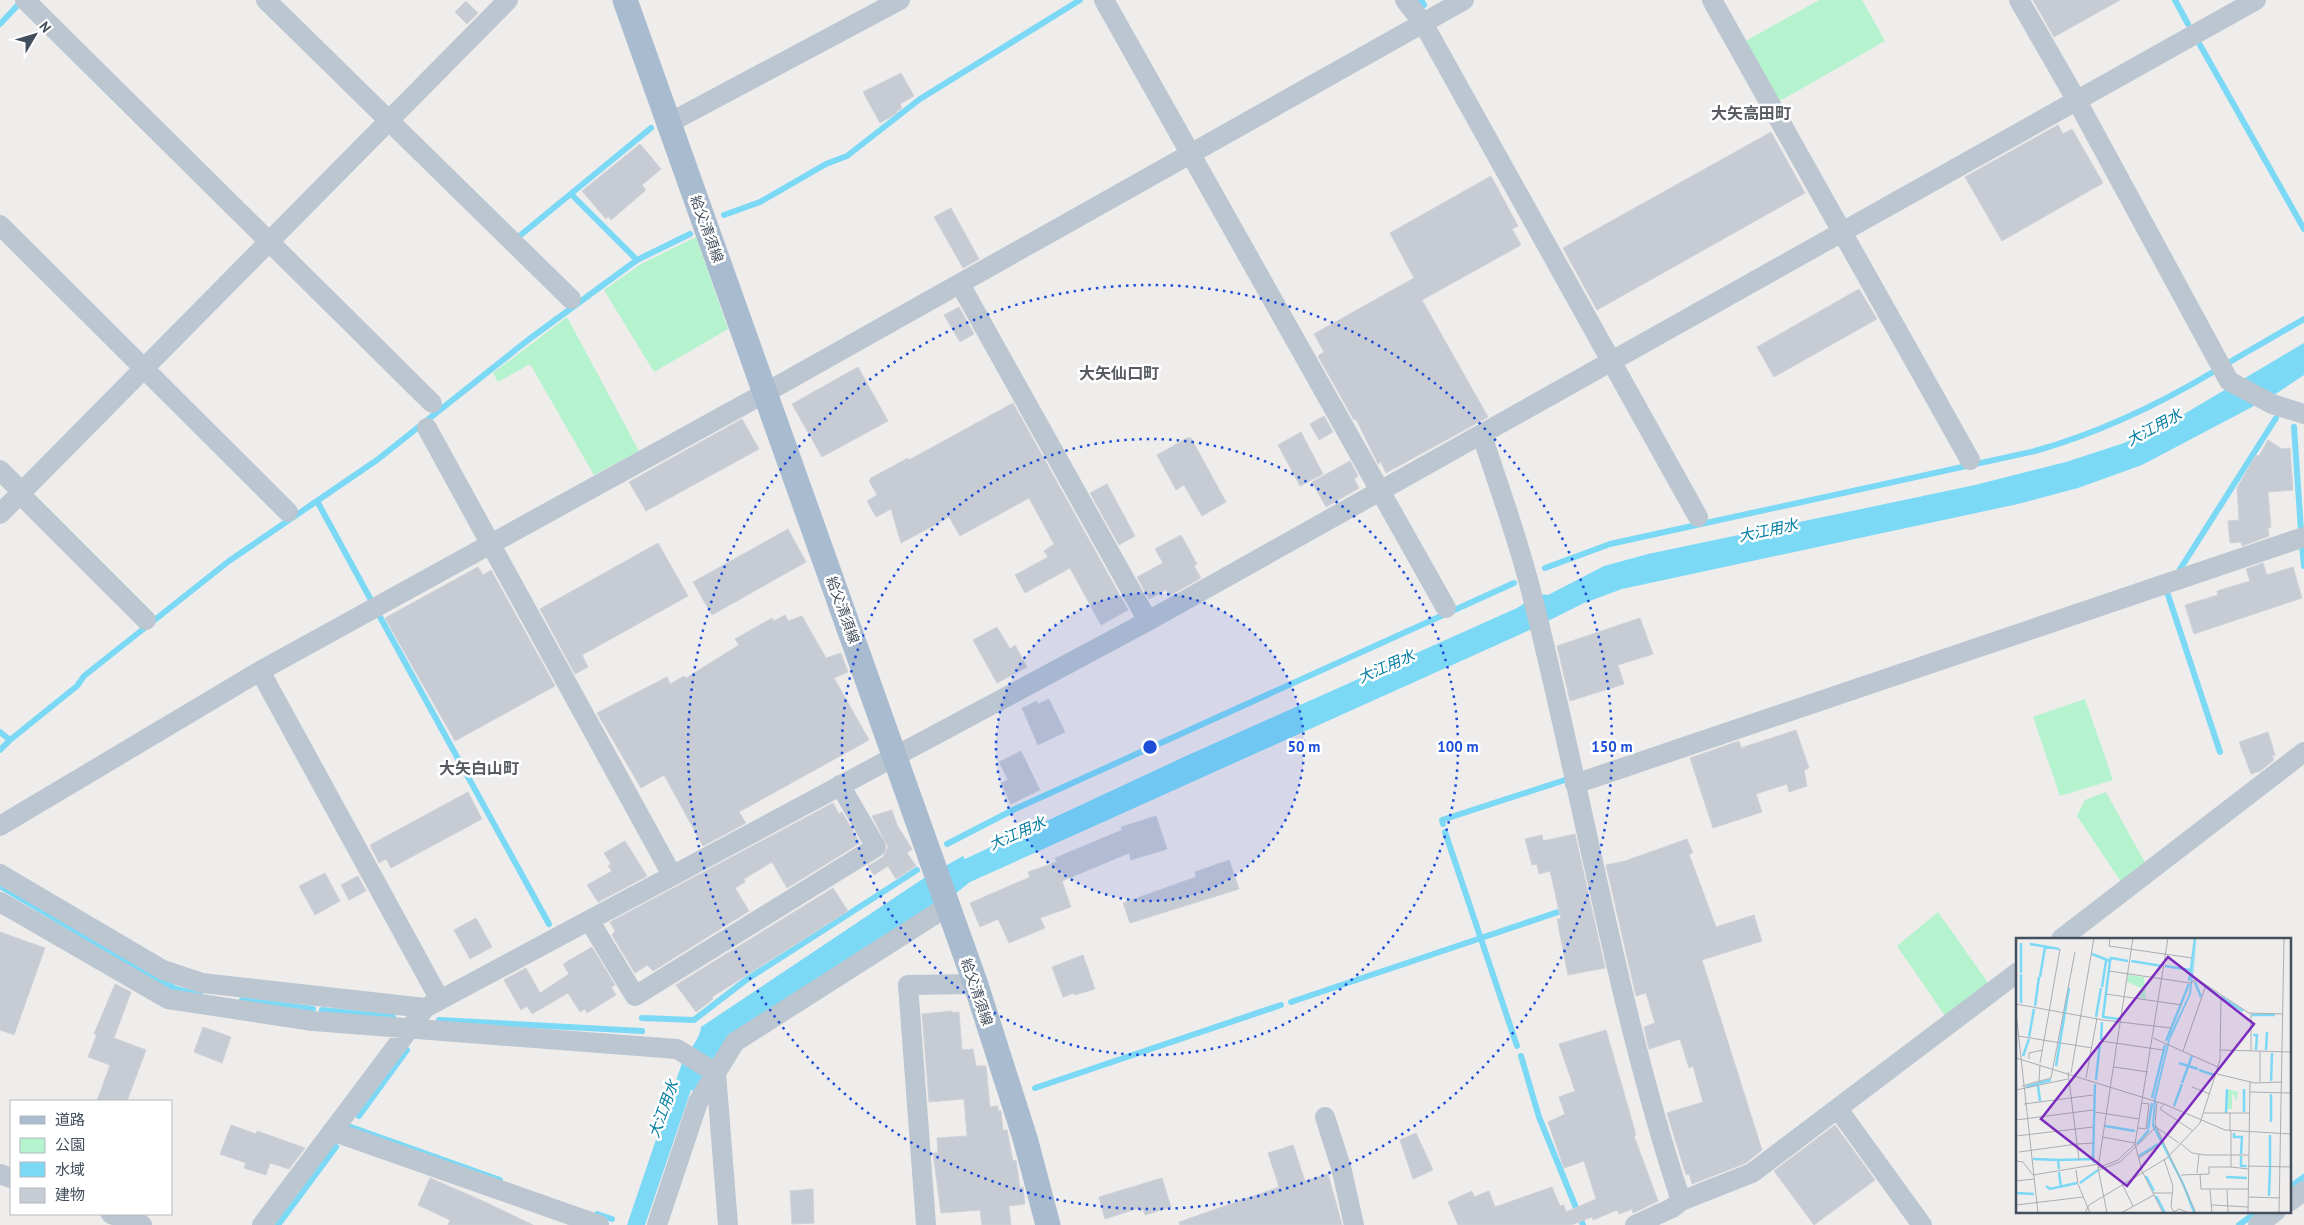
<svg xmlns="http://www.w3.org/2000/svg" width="2304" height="1225" font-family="'PT Sans','Noto Sans JP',sans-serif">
  <rect width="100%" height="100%" fill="#efecec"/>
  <!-- green -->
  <path fill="#b4f3ce" d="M 1819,0 L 1862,0 L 1885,41 L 1778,102 L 1744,42 Z
    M 696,237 L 728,329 L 654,372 L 604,290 L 641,264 Z
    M 567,317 L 639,451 L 594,475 L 530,364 L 498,382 L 493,373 Z
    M 2085,699 L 2113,780 L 2060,796 L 2033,717 Z
    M 2106,792 L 2148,868 L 2124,886 L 2077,816 L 2085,800 Z
    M 1938,912 L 1991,987 L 1948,1020 L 1897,946 Z"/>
  <!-- water -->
  <path fill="#7cd9f5" d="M 2304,343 L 2304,375 L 2271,397 L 2142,465 L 2078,488 L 2018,504 L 1622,589 L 1584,603 L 1532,629 L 970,882 L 935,910 L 731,1038 L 697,1092 L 691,1090 L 645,1225 L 627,1225 L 682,1063 C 687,1053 701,1037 701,1027 L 924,878 L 963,856 L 965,859 L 1186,756 L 1517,608 L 1539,594 L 1548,595 L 1604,566 L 1648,554 L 1975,485 L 2066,462 L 2124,443 L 2179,417 Z"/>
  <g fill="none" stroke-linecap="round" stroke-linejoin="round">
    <!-- stream -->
    <path stroke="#7cd9f5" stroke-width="6" d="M 1421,0 L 1424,5
      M 2175,0 L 2188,24
      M 0,24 L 17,6
      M 2200,45 L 2304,229
      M 571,194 L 637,260
      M 724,215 L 760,202 L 826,164 L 847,156 L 920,99 L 1080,0
      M 515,236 L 517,238 L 651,128
      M 2228,363 L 2304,319
      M 2294,427 L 2301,531
      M 317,501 L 371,600
      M 2302,544 L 2304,566
      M 1545,568 L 1610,544 L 2035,451 C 2099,433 2156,406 2213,372
      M 2177,574 L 2276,418
      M 2167,592 L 2220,752
      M 380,617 L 549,924
      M 0,732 L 10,740 L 0,750
      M 10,740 L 77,686 L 84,676 L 229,561 L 377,460 L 528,340 L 637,260 L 690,234
      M 1443,824 L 1442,820 L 1565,780
      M 1445,832 L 1517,1046
      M 947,844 L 1015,809 L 1514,583
      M 0,886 L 155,978 L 176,989 L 200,995
      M 242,1000 L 313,1009
      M 1291,1002 L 1567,909
      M 322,1010 L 393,1017
      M 642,1018 L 694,1020 L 746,980 L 917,870
      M 439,1020 L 642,1031
      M 1521,1056 L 1539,1117 L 1583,1225
      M 1035,1088 L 1281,1005
      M 359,1116 L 407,1050
      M 351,1127 L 500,1180
      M 2290,1187 L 2304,1177
      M 597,1214 L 612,1219
      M 278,1225 L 336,1147
      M 2239,1225 L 2258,1211"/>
  </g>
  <!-- building -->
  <path fill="#c7cbd3" stroke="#cfd2d9" d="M 2033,0 L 2120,0 L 2054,37 Z
    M 466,1 L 478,13 L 467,24 L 455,12 Z
    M 901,73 L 914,96 L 900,104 L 902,108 L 896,112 L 897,113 L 880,123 L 863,92 Z
    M 2058,125 L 2063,134 L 2072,129 L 2103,183 L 2002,241 L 1965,177 Z
    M 1771,132 L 1805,193 L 1597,310 L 1563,248 Z
    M 640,144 L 661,169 L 642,185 L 646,190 L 611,220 L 608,216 L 606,219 L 582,191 Z
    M 1491,176 L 1518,226 L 1512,229 L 1521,245 L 1422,300 L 1488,417 L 1386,473 L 1381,462 L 1378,464 L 1356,419 L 1354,420 L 1318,356 L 1324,352 L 1314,334 L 1414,278 L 1390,233 Z
    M 951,208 L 979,259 L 963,268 L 934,217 Z
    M 1859,289 L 1877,319 L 1774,377 L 1757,347 Z
    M 959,307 L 974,334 L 960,342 L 944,315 Z
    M 858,367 L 888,421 L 822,457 L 792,404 Z
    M 1013,403 L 1128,610 L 1101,625 L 1070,568 L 1025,593 L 1015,575 L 1048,557 L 1044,551 L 1054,544 L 1029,498 L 960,536 L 949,517 L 901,543 L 891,509 L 876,517 L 867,501 L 877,495 L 869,481 L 871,478 L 908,458 L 909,460 Z
    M 1324,416 L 1333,432 L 1319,440 L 1310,424 Z
    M 742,419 L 759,449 L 646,511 L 629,482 Z
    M 1301,432 L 1323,474 L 1300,486 L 1278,445 Z
    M 1187,438 L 1191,438 L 1226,502 L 1202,516 L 1184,485 L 1176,490 L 1157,455 Z
    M 2268,440 L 2282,449 L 2290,448 L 2293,490 L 2268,492 L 2271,527 L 2268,528 L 2269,536 L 2242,546 L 2241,542 L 2230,543 L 2228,521 L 2239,520 L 2237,488 L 2256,455 L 2259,456 Z
    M 1350,461 L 1358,476 L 1354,479 L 1359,488 L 1326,507 L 1312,482 Z
    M 1107,484 L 1135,536 L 1119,545 L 1090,493 Z
    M 788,529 L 806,562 L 712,615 L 693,582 Z
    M 1181,535 L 1197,564 L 1194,566 L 1201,578 L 1169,596 L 1166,590 L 1149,599 L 1137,577 L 1163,563 L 1155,549 Z
    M 658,543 L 688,596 L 582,655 L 588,667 L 575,674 L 540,609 Z
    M 2263,563 L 2267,575 L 2293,567 L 2302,598 L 2194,634 L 2185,605 L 2218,595 L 2217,591 L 2250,581 L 2246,569 Z
    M 478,567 L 483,575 L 491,570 L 555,686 L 455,741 L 385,618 Z
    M 785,615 L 788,621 L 802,616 L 826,658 L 841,653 L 848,672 L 834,678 L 869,740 L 739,812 L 746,823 L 703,846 L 664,775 L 641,788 L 597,713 L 667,677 L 670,684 L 684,676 L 686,678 L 739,645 L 735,639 L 772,618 L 774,621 Z
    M 1640,618 L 1653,654 L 1618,665 L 1624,684 L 1570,701 L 1557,646 Z
    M 997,627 L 1010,649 L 1015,645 L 1027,667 L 997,683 L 973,640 Z
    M 1049,699 L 1065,732 L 1038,745 L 1022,708 L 1037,701 L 1038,704 Z
    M 1796,730 L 1809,768 L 1804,770 L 1807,786 L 1789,792 L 1787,784 L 1756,794 L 1762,812 L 1713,828 L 1690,758 L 1739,741 L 1741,748 Z
    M 2268,732 L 2275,755 L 2272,756 L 2274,760 L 2260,771 L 2251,774 L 2239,742 Z
    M 1021,751 L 1040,790 L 1011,804 L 1001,783 L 1008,780 L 999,762 Z
    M 468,792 L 482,819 L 391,868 L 386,859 L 379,863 L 370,845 Z
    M 833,803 L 839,814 L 842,812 L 860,843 L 787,888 L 772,862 L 744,879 L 745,882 L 735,888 L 749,911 L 653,971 L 647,965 L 635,973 L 612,935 L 615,931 L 610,922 Z
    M 892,810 L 897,825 L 912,849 L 907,853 L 916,866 L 896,879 L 888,866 L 874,875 L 868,866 L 883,857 L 888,847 L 872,816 Z
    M 1156,816 L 1167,849 L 1131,860 L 1129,853 L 1062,881 L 1071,907 L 1040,918 L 1045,928 L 1009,943 L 998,919 L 980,927 L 970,903 L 1030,877 L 1028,872 L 1057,862 L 1055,858 L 1122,830 L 1121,827 Z
    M 1575,834 L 1605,968 L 1568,975 L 1557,919 L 1561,919 L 1550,871 L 1539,874 L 1537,864 L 1532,865 L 1525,839 L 1542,835 L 1543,841 Z
    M 1687,839 L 1693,853 L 1689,854 L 1716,927 L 1754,915 L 1762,941 L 1702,960 L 1762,1150 L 1746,1163 L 1692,1184 L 1689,1174 L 1686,1175 L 1667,1113 L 1703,1102 L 1693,1066 L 1689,1068 L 1680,1039 L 1649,1049 L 1644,1027 L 1655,1023 L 1646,993 L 1636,996 L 1606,865 L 1625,861 Z
    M 625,841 L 647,876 L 598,902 L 587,885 L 612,871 L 608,866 L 611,864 L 604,853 Z
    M 1229,860 L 1239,889 L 1130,923 L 1123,903 L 1196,877 L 1195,872 Z
    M 325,873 L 340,901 L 315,915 L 299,886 Z
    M 358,876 L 366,891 L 349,900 L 341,885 Z
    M 833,888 L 848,911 L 712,997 L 713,999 L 696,1012 L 676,985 Z
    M 476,918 L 492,947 L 470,959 L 454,930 Z
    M 0,932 L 45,948 L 14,1035 L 0,1030 Z
    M 592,947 L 615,985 L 611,987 L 616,995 L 587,1013 L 585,1009 L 580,1012 L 568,993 L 532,1014 L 527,1006 L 521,1010 L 504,980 L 526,968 L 540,993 L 569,974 L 563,964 Z
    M 1083,955 L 1095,989 L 1075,995 L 1074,993 L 1063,997 L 1052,967 Z
    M 115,984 L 131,992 L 114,1038 L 146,1050 L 127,1101 L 97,1101 L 110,1065 L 88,1057 L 97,1034 L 94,1034 Z
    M 952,1011 L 953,1013 L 959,1012 L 962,1050 L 973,1049 L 976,1066 L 986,1066 L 990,1107 L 998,1106 L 998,1111 L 1001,1111 L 1003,1130 L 1007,1130 L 1013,1161 L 1016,1160 L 1020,1188 L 1023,1187 L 1025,1204 L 1009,1206 L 1011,1225 L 982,1225 L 980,1210 L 941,1213 L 933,1153 L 938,1153 L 937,1138 L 967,1136 L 964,1099 L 929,1102 L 922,1014 Z
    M 203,1027 L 231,1037 L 222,1063 L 194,1052 Z
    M 1606,1030 L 1636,1135 L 1634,1136 L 1658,1201 L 1633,1213 L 1632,1209 L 1619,1214 L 1617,1210 L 1593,1220 L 1592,1217 L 1571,1225 L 1458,1225 L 1448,1202 L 1472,1191 L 1474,1197 L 1489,1191 L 1495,1207 L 1552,1187 L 1560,1206 L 1564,1205 L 1566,1212 L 1596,1199 L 1584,1161 L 1564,1168 L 1548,1122 L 1565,1114 L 1559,1097 L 1575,1091 L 1559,1044 Z
    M 231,1125 L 256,1134 L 257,1131 L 305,1148 L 289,1169 L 270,1163 L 266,1175 L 244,1168 L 246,1163 L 220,1154 Z
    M 1835,1125 L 1875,1180 L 1814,1225 L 1774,1171 Z
    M 1416,1133 L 1433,1170 L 1413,1179 L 1400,1140 Z
    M 1293,1145 L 1305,1181 L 1328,1174 L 1342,1225 L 1180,1225 L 1179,1222 L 1279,1187 L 1268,1153 Z
    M 430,1178 L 483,1201 L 533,1225 L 448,1225 L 450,1220 L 418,1205 Z
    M 1162,1178 L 1171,1207 L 1145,1215 L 1143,1209 L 1140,1211 L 1139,1208 L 1105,1219 L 1099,1197 Z
    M 813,1189 L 814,1223 L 792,1224 L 790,1191 Z"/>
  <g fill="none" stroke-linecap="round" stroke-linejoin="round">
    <!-- minor -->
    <path stroke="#bbc6d1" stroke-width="20" d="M 25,0 L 432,403
      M 266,0 L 571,299
      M 1104,0 L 1446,608
      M 1405,0 L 1423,23 L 1698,517
      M 1712,0 L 1970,460
      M 2019,0 L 2077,101 L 2229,381 L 2272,404 L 2304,414
      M 669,123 L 900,0
      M 0,225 L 288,512
      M 960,284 L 1148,621
      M 427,428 L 672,875
      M 1482,435 C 1499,488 1519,541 1532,595 C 1583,796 1616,1003 1681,1201
      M 0,470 L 22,492
      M 20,494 L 146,620
      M 0,514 L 508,0
      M 260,671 L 440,1000
      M 1575,784 L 2304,537
      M 0,826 L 260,671 L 765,393 L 1464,0
      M 0,874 L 163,970 L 202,983 L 425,1008
      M 0,902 L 168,999 L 313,1021 L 677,1049 L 716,1073 L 728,1225
      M 589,920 L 635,996 L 876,847 L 840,785
      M 2061,939 L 2304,752
      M 1838,1109 L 1922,1225
      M 1325,1117 L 1341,1167 L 1354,1225
      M 332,1131 L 599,1225
      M 0,1174 L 11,1178
      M 2290,1201 L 2304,1191
      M 111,1214 L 142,1225
      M 262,1225 L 425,1008 L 1148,621 L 2256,0
      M 657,1225 L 698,1102 L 735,1042 L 948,906
      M 926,1225 L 908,985 L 975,984
      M 1635,1225 L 1672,1208 L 1681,1201 L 1752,1173 L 2018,972
      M 2258,1225 L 2276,1211"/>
    <!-- major -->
    <path stroke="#a8bbcf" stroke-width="25" d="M 625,0 L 976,985 L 1025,1138 L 1048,1225"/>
  </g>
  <!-- distance rings -->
  <circle cx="1150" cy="747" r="154" fill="#1d4ed8" fill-opacity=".12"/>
  <g fill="none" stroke="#1d4ed8" stroke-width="2.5" stroke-dasharray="2.5 5">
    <circle cx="1150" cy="747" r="154"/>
    <circle cx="1150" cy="747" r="308"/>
    <circle cx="1150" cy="747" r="462"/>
  </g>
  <g text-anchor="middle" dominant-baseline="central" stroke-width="5" stroke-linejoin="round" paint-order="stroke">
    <!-- street labels -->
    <g font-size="14" fill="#434f5c" stroke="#fff">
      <text transform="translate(707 229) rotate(70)">給父清須線</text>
      <text transform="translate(843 610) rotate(70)">給父清須線</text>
      <text transform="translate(977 992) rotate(71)">給父清須線</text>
    </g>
    <!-- water labels -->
    <g font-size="15" font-style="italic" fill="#027ca1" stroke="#fff">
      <text transform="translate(2154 427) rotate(-28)">大江用水</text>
      <text transform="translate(1768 530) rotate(-12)">大江用水</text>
      <text transform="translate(1386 666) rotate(-24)">大江用水</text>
      <text transform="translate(1017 833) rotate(-24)">大江用水</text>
      <text transform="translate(663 1109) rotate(-70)">大江用水</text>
    </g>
    <!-- quarter labels -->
    <g font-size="16" font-weight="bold" fill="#585c62" stroke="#fff">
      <text x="1751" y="113">大矢高田町</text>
      <text x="1119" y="373">大矢仙口町</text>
      <text x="479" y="768">大矢白山町</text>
    </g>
  </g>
  <!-- overview -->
  <g transform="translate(2016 938)">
    <rect width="275" height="275" fill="#efecec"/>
    <path d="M 112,37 L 128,39 L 130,61 L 124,60 L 125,50 L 111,44 ZM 211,151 L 222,154 L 220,163 L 216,154 L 216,171 L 210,171 Z" fill="#b4f3ce"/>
    <path d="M 181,0 L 175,56 L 154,102 L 140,161 L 138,186 L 168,245 L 180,275 L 177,275 L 166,246 L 136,188 L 138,160 L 153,99 L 173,56 Z" fill="#7cd9f5"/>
    <path fill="none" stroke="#7cd9f5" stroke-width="2.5" d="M 14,6 L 43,11M 76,16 L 94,23 L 95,20 L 112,23M 94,23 L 87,79 L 103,81M 115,23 L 146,28M 149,28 L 175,32 L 173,43M 175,32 L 179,0M 5,35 L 5,5M 24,39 L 29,9M 179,44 L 185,59M 86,49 L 90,23M 190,49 L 203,58M 205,59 L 227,73M 5,65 L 5,36M 19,68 L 23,39M 236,77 L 259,77M 80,79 L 85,50M 237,97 L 241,97 L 240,112M 13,99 L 18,71M 85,102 L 86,84M 150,103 L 173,46M 250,112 L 251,94M 7,118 L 13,101M 163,125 L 182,131M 40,128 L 53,50M 183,132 L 198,137M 80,142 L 84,104M 255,143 L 256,115M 166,145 L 176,118M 22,148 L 24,163M 10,149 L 35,142M 136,160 L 149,107M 158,168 L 166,146M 228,174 L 228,151M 210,175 L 211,151M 255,184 L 255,156M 89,188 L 119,193M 132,191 L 136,165M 218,195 L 218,199 L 226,199 L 225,216M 121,206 L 133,192M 123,218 L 142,206M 225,218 L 225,228 L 231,228M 17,221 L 42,222 L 43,231M 77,221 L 79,146M 42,222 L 77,221 L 78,225M 254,228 L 254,197M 43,234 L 45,249M 130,238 L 138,253M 210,239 L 231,240M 64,245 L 82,232M 30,248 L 34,251 L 61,245M 0,255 L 18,256M 140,258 L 149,275M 253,258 L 254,229"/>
    <path fill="none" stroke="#aaadb2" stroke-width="1" d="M 94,0 L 93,8 L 176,20M 93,33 L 174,45 L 181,41 L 233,75 L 267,76M 90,56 L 166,67M 0,66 L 87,82 L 155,90M 0,74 L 22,275M 2,98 L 76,110M 137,100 L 202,129M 85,103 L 147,112M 204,112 L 275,114M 167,113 L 190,47M 235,113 L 235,76M 0,120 L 148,166 L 209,192 L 275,196M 13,121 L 13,115 L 27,112M 24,125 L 44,11M 98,129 L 132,134M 52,134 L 63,222M 55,135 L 78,0M 201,136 L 239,145 L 266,144M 70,140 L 81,80M 23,144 L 24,127M 244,144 L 244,113M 6,148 L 35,140 L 59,14M 176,149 L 194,156M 0,152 L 52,141M 234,154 L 275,155M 141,164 L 139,186 L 180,275M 8,166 L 77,157M 148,166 L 144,171 L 177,193M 79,174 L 123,181M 188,175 L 233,175M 214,175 L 214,193M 0,182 L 77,172M 122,190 L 130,191 L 133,166 L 126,165M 0,198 L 77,189M 86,199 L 119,205M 164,205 L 176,215 L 189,217 L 232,217M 61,206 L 77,205M 3,214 L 61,206M 123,220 L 146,205M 148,221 L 157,248 L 155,269 L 158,274M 0,223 L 7,224 L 17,237 L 83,226M 232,228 L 275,229M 215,229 L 232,231M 82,230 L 102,222 L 119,206M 60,232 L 62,246 L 74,275M 83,232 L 104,224 L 140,189 L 163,205M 181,235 L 183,216M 184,236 L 185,251 L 232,251M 165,237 L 193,236 L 193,229 L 215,229 L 215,193M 0,243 L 18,241M 106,246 L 117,268M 194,252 L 196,275M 211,252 L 212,275M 137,255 L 156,255M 233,259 L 264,260M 0,267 L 67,259M 196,267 L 232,269M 69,275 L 73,267 L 151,220 L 184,185 L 204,122 L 205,58M 91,275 L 82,230 L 117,0M 105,275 L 138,257M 147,275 L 126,233 L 119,206 L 152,0M 156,275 L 163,271 L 173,275M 232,275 L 234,144M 263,275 L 268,0"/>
    <path fill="#7b2cbf" fill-opacity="0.15" stroke="#7b2cbf" stroke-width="2.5" d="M 152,19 L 238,86 L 111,248 L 25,181 Z"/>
    <rect width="275" height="275" fill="none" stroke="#434f5c" stroke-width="2.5"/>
  </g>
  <circle cx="1150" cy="747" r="8" fill="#1d4ed8" stroke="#fff" stroke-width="2.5"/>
  <g font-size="15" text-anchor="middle" font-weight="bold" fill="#1d4ed8" stroke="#fff" stroke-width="5" stroke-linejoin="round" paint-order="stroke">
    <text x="1304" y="752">50 m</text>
    <text x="1458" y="752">100 m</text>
    <text x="1612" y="752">150 m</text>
  </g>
  <!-- legend -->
  <rect x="10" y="1100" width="162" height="115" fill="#ffffff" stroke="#b4b9be"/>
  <rect x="20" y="1116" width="25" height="8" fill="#a8bbcf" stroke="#b4b9be"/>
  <text x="55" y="1125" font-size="15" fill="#434f5c">道路</text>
  <rect x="20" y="1138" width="25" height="15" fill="#b4f3ce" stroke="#b4b9be"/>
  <text x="55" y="1150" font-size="15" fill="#434f5c">公園</text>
  <rect x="20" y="1162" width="25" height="15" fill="#7cd9f5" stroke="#b4b9be"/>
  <text x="55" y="1175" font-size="15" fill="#434f5c">水域</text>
  <rect x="20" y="1188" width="25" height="15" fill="#c7cbd3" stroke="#b4b9be"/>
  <text x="55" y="1200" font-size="15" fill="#434f5c">建物</text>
  <!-- north arrow -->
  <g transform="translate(35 35) rotate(52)" stroke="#ffffff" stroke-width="4" paint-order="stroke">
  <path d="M0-4L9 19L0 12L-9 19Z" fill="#434f5c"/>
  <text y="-8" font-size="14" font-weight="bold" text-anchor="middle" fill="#434f5c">N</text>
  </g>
</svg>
